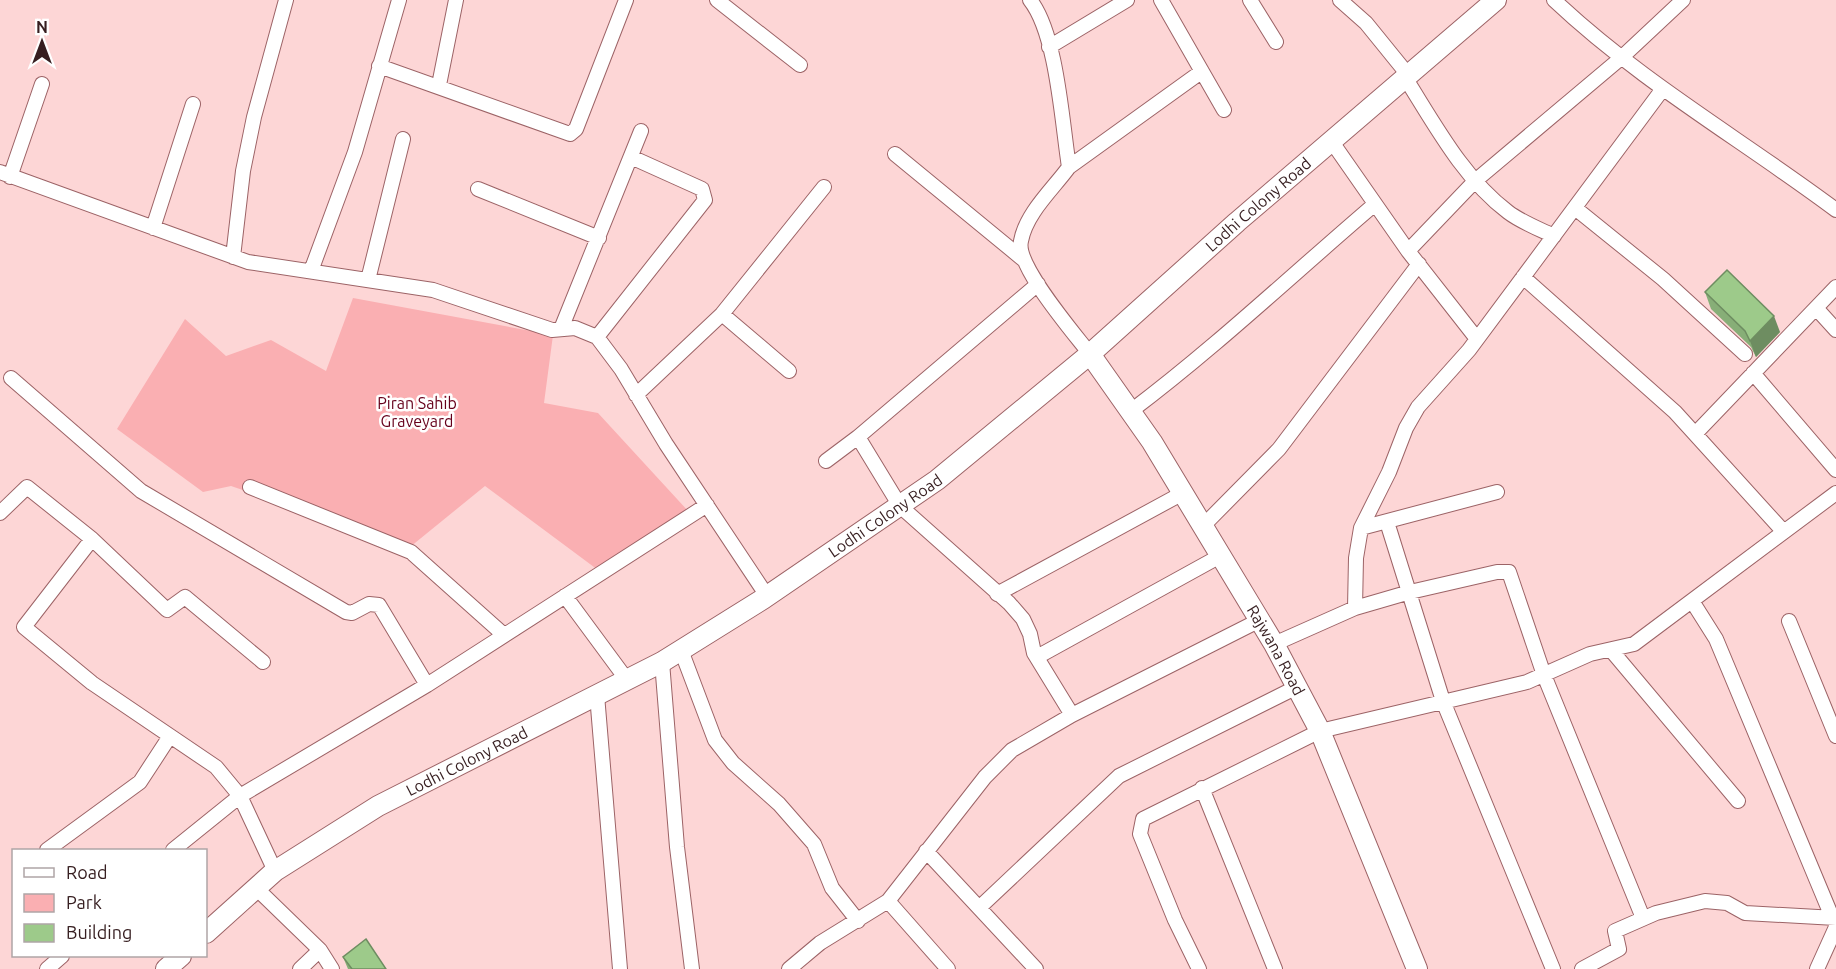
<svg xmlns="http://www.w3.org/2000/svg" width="1836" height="969" font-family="Ubuntu,sans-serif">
  <rect width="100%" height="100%" fill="#fdd6d6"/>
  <!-- green -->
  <path fill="#faafb2" d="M 353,298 L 553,335 L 544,403 L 598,413 L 689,512 L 598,570 L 485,486 L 410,547 L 231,486 L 203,492 L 117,429 L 185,319 L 226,356 L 271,340 L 326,371 Z"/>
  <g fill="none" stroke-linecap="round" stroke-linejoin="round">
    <defs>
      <path id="street" d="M 717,0 L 800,65
        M 1030,0 C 1057,34 1062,123 1069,167 C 1053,189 1026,213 1021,241 C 1015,265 1074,333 1090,354
        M 1161,0 L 1224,110
        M 1250,0 L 1276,42
        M 1340,0 L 1366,23 L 1409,76
        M 1554,0 C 1641,82 1741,139 1836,210
        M 1049,47 L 1127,0
        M 379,66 L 570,134 L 576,129 L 626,0
        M 1406,79 C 1435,125 1464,179 1508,212 C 1521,222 1539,229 1554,236
        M 439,85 L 456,0
        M 1332,142 L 1408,251 L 1477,339
        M 895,154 L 1024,260
        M 1069,167 L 1201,72
        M 0,172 L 248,262 L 433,290 L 552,330 L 575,328 L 597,337 L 621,369 L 666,444 L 767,596
        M 10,177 L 42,84
        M 478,189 L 599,238
        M 1575,208 L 1663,279 L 1745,354
        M 153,228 L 193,104
        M 1408,251 L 1475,181 L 1621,58 L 1683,0
        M 233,257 L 243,171 L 254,117 L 286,0
        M 311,271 L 355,152 L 399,0
        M 1523,277 L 1675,412 L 1783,531
        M 368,280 L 403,139
        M 1816,308 L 1836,330
        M 722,314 L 789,371
        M 561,329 L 641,131
        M 597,337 L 705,200 L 702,189 L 631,157
        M 1753,373 L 1836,470
        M 11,378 L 141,491 L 346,612 L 352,613 L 369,604 L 379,605 L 427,685
        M 636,395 L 722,314 L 824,187
        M 1131,411 C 1216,347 1294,273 1375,204
        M 1696,433 L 1836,287
        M 858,437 L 900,506 L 1009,603 L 1023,619 L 1030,634 L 1034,653 L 1072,715
        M 826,461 L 858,437 L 1038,284
        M 250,487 L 411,552 L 504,635
        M 0,513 L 27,487 L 92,539 L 167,610 L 185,597 L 263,662
        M 1387,522 L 1443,701 L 1553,969
        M 1203,526 L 1279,449 L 1419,264
        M 1361,528 L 1497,492
        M 92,539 L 24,627 L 92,683 L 216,767 L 240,796 L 275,871
        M 997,594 L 1183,493
        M 565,596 L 627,680
        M 1692,601 L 1716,639 L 1832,917
        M 1355,608 L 1356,558 L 1361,528 L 1389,472 L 1406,428 L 1418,407 L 1469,350 L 1662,90
        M 1789,621 L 1836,736
        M 1274,644 L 1355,608 L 1410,592 L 1497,572 L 1509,572 L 1544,675 L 1643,918
        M 681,650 L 715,740 L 733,763 L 779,804 L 814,844 L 832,888 L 858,921
        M 1611,650 L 1738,801
        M 1037,657 L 1222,555
        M 662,662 L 677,847 L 692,969
        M 597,695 L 620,969
        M 1202,788 L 1275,969
        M 47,850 L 140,782 L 170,736
        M 173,850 L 240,796 L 427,685 L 707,505
        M 926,851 L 1036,969
        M 255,887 L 320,950 L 332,969
        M 888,901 L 948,969
        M 980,907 L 1119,776 L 1297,687
        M 47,969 L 62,956
        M 300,969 L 320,950
        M 789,969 L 820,943 L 888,901 L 985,777 L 1012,750 L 1072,715 L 1260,620
        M 1199,969 L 1175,920 L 1140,834 L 1143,819 L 1320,731 L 1527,682 L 1590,654 L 1634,644 L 1836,493
        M 1582,969 L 1619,949 L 1615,931 L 1656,913 L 1705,901 L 1727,903 L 1745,913 L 1836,918
        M 1817,969 L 1836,927"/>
      <g id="secondary">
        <path id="s1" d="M 1090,354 L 1152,442 L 1274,644 L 1320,731 L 1417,969"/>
        <path id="s2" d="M 206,933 L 275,871 L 378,806 L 662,662 L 763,599 L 937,480 L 1090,354 L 1237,222 L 1496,0"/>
        <path d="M 166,969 L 181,956"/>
      </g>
    </defs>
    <!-- street casing -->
    <use href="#street" stroke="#9c6366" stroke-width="16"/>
    <!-- secondary casing -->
    <use href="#secondary" stroke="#9c6366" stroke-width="22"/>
    <!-- street -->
    <use href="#street" stroke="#fff" stroke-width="14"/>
    <!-- secondary -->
    <use href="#secondary" stroke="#fff" stroke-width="20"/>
  </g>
  <!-- wall -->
  <path fill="#87ae77" d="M 1705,292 L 1780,332 L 1756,357 L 1751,347 L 1711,309 Z
    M 343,957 L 386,969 L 348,969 Z"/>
  <!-- shaded-wall -->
  <path fill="#6e8d61" d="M 1774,316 L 1780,332 L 1756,357 L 1750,341 Z"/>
  <!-- building -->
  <path fill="#9dca8a" stroke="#6e8d61" stroke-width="1.5" d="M 1727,270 L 1774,316 L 1750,341 L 1745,331 L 1705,292 Z
    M 366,939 L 386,969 L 352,969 L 343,957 Z"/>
  <g text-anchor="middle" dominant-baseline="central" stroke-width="5" stroke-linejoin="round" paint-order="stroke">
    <!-- street labels -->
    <g font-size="16" fill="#361e20" stroke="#fff">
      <text stroke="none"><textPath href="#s2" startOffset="1286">Lodhi Colony Road</textPath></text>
      <text stroke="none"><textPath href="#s2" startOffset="800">Lodhi Colony Road</textPath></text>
      <text stroke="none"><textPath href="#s1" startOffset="350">Rajwana Road</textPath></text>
      <text stroke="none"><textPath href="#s2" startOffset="314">Lodhi Colony Road</textPath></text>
    </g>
    <!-- park labels -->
    <g font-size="16" fill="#66001b" stroke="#fff">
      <text x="417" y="403">Piran Sahib<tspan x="417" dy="18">Graveyard</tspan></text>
    </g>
  </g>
  <!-- legend -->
  <rect x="12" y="849" width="195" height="108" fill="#ffffff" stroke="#afa5a6" stroke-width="1.5"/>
  <rect x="24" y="868" width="30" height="9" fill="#ffffff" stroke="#afa5a6" stroke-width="1.5"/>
  <text x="66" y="879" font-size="18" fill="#361e20">Road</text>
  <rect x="24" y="894" width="30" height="18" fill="#faafb2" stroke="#afa5a6" stroke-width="1.5"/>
  <text x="66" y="909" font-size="18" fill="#361e20">Park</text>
  <rect x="24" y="924" width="30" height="18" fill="#9dca8a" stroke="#afa5a6" stroke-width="1.5"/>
  <text x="66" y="939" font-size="18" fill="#361e20">Building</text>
  <!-- north arrow -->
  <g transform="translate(42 42)" stroke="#ffffff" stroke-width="4.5" paint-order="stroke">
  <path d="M0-4.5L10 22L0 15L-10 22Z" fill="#361e20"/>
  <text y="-9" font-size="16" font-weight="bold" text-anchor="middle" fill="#361e20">N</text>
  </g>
</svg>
